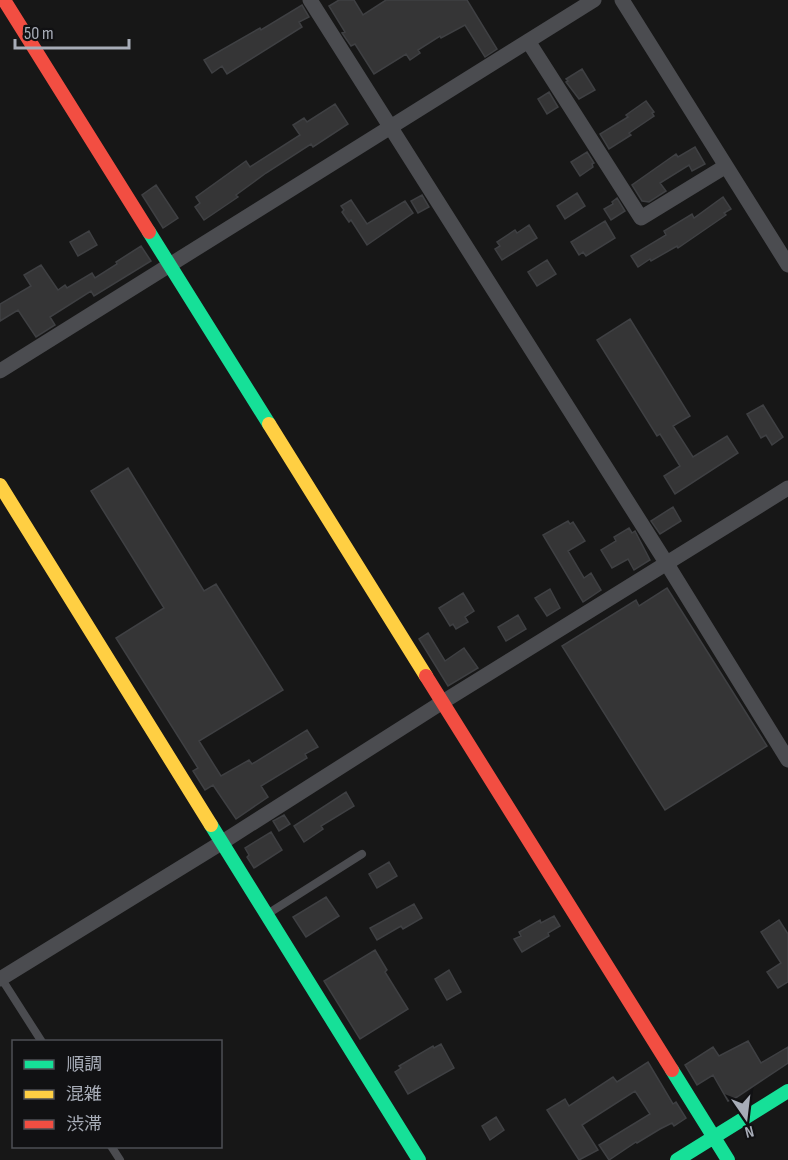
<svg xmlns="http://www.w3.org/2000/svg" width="788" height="1160" font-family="'Sofia Sans Condensed','Noto Sans JP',sans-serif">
  <rect width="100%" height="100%" fill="#171717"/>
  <!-- building -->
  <path fill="#353536" stroke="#3f4043" stroke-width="1.5" d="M 339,0 L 354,0 L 363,15 L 386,0 L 467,0 L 497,49 L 485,57 L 465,25 L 441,38 L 440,36 L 418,50 L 420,53 L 410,60 L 406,54 L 374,74 L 355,44 L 351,46 L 342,33 L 345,32 L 329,6 Z
    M 302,5 L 309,17 L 299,22 L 302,27 L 227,74 L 222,66 L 212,73 L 204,60 L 260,28 L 261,30 Z
    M 582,69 L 595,90 L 579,99 L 566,82 L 568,81 L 566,79 Z
    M 549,92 L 558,107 L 547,114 L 538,99 Z
    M 646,101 L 654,112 L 652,113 L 654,116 L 629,133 L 631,135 L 609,149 L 600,134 L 628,117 L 626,115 Z
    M 335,104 L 348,124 L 313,147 L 311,144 L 266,173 L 236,195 L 238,197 L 204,220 L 195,207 L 200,203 L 196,197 L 246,161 L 250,167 L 300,135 L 293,125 L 304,118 L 307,122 Z
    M 695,147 L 705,164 L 692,171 L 689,165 L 660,183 L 666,191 L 649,202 L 642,201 L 632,185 L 676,154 L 678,157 Z
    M 587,152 L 594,163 L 592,164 L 593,167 L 580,176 L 571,162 Z
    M 156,185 L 178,218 L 163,228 L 142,195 Z
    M 577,193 L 585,206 L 565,219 L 557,206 Z
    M 422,195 L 429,207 L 418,213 L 411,201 Z
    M 723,197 L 731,209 L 724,213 L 726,215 L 678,248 L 677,246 L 651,261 L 650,259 L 638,267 L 631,256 L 666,235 L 664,231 L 692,214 L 694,218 Z
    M 617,198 L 625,211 L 611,220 L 604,209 L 613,204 L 612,202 Z
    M 351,200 L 367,224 L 405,201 L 413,213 L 367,245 L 351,220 L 349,222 L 342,212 L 344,210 L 341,206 Z
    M 605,221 L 615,238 L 586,256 L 583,252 L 579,255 L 571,242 Z
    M 529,225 L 537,238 L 502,260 L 495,249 L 500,246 L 497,242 L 515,230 L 517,233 Z
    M 89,231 L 97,245 L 78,256 L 70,242 Z
    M 141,246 L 151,261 L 94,296 L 91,291 L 50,317 L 55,325 L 36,337 L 18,310 L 0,321 L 0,304 L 31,286 L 24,275 L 41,265 L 58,290 L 65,285 L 67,288 L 92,273 L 95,278 L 117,264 L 116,262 Z
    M 547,260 L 556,274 L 537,286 L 528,272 Z
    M 630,319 L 690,416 L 673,426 L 693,457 L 727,436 L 738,453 L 675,494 L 664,476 L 680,466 L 660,434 L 657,436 L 597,340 Z
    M 763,405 L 783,437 L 772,445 L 766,435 L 761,438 L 747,414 Z
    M 128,468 L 204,591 L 216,584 L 283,690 L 199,741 L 221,776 L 249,760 L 252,764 L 307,730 L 318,747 L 305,754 L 307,758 L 261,786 L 268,797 L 236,819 L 213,785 L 205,790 L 193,771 L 198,768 L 116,638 L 164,608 L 91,491 Z
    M 673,507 L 681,521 L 660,534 L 651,521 Z
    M 568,521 L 570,524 L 573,522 L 585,541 L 568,551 L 584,578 L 591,573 L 601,590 L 583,602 L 543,535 Z
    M 629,528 L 632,533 L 635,531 L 650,560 L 634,570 L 628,559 L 612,568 L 601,550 L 616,541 L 614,537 Z
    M 667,588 L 767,746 L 665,810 L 562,646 L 636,600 L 639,606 Z
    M 550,589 L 560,608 L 547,616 L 535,598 Z
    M 463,593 L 474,611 L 465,617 L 468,622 L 456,629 L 453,624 L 450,626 L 439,608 Z
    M 518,615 L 526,629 L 506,641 L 498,627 Z
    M 428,633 L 445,661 L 464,648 L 478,668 L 448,686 L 419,639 Z
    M 346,792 L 354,806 L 321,826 L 323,829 L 304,842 L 294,826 Z
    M 284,815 L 290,824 L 279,831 L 273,821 Z
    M 271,832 L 282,850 L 254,868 L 247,857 L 249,855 L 245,848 Z
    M 389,862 L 397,876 L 377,888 L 369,874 Z
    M 326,897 L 339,916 L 306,937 L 293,917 Z
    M 414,904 L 422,918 L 403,929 L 401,926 L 377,940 L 370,928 Z
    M 554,916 L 560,926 L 548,933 L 549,936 L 522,952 L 514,939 L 521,936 L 519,932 L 540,920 L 541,923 Z
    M 779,920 L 788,934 L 788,982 L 778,988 L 767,972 L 781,963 L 761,932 Z
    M 375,950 L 387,970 L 385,972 L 408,1009 L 360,1039 L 324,981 Z
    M 449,970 L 461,992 L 447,1000 L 435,979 Z
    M 748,1041 L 761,1063 L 788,1047 L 788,1063 L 737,1097 L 728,1101 L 713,1075 L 697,1085 L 685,1065 L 713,1047 L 719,1056 Z
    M 441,1044 L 454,1068 L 408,1094 L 395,1072 L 401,1068 L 399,1066 L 433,1046 L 434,1048 Z
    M 648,1062 L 673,1104 L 676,1102 L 686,1118 L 674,1126 L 672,1123 L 660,1129 L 637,1143 L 636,1142 L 609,1160 L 599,1145 L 650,1114 L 635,1091 L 582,1125 L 598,1150 L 579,1160 L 547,1110 L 565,1099 L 569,1106 L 613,1077 L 617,1082 Z
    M 496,1117 L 504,1130 L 490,1140 L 482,1126 Z"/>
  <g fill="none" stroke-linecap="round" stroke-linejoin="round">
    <!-- lane -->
    <path stroke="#4b4c50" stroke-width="8" d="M 269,913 L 362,854
      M 1,978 L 42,1042
      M 111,1146 L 120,1160"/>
    <!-- street -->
    <path stroke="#4b4c50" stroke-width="15" d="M 310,0 L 667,564 L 788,760
      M 622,0 L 788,265
      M 528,41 L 641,218 L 726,166
      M 0,371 L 594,0
      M 0,979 L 221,843 L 441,703 L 788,488"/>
    <!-- fast -->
    <path stroke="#16e098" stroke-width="14" d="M 149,232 L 269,424
      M 211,825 L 419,1160
      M 672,1070 L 728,1160
      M 677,1160 L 788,1091"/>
    <!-- slow -->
    <path stroke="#ffcf43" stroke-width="14" d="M 269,424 L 426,676
      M 0,485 L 211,825"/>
    <!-- jam -->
    <path stroke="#f24e42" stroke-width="14" d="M 4,0 L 149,232
      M 426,676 L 672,1070"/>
  </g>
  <!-- legend -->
  <rect x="12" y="1040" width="210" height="108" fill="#111113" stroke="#4d4f55" stroke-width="1.5"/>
  <rect x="24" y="1060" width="30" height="9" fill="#16e098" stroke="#4d4f55" stroke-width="1.5"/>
  <text x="66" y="1070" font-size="18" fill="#a8adb8">順調</text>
  <rect x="24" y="1090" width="30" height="9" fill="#ffcf43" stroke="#4d4f55" stroke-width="1.5"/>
  <text x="66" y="1100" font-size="18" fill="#a8adb8">混雑</text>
  <rect x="24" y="1120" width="30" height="9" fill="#f24e42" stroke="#4d4f55" stroke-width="1.5"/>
  <text x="66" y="1130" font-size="18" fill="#a8adb8">渋滞</text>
  <!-- north arrow -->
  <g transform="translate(746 1118) rotate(166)" stroke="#111113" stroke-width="4.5" paint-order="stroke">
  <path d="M0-4.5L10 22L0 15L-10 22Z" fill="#a8adb8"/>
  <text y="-9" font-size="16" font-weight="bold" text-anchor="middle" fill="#a8adb8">N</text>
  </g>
  <!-- scale -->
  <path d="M15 39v9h114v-9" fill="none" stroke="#a8adb8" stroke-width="3"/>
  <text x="24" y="39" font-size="18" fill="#a8adb8" stroke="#111113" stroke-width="4.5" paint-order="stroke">50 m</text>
</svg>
